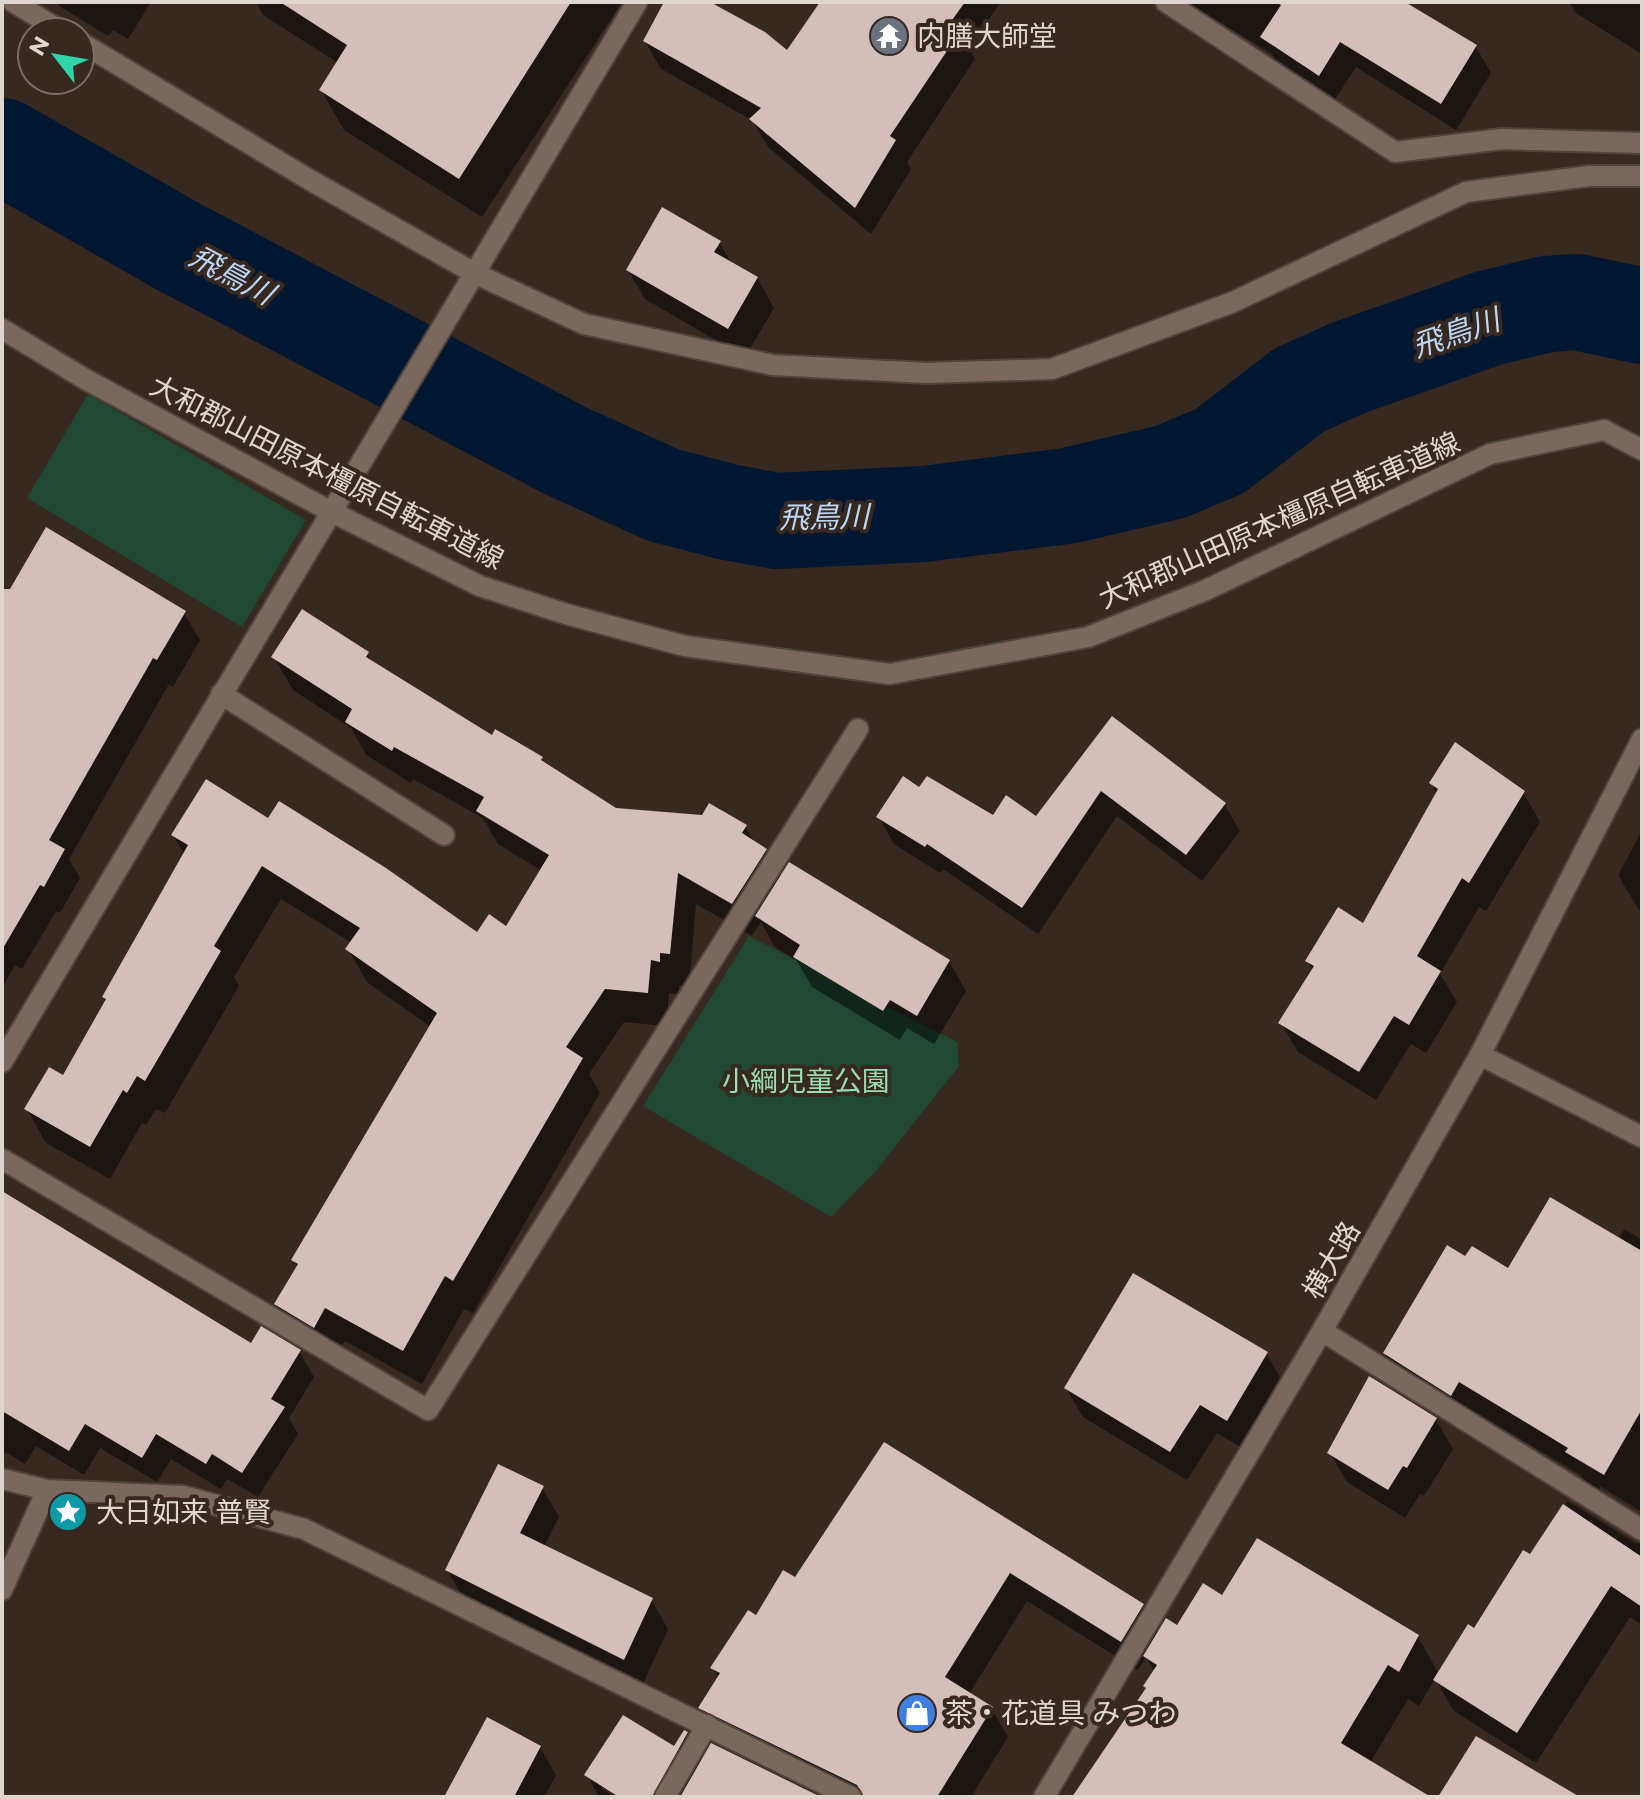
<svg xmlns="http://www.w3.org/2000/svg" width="1644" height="1799" font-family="Montserrat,'Noto Sans JP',sans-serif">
  <rect width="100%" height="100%" fill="#372820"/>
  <!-- green -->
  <path fill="#204833" d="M 88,394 L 306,520 L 242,627 L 27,498 Z
    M 749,936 L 957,1042 L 959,1066 L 875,1172 L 831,1217 L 643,1106 Z"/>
  <!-- shadow -->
  <path fill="#0007" d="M 53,2 L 151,2 L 128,39 L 113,30 L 108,36 Z
    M 256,2 L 622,2 L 482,217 L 344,130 L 321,90 L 338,63 L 263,15 Z
    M 666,2 L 706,2 L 788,53 L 822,2 L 1001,2 L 969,47 L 975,59 L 907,162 L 911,169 L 871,234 L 768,147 L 752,120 L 661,69 L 645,41 Z
    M 1187,2 L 1401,2 L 1476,47 L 1491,73 L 1456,130 L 1356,67 L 1334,101 L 1278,64 L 1272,54 Z
    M 1569,2 L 1642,2 L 1642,54 L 1576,13 Z
    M 719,242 L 732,264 L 757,278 L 774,308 L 745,357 L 645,299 L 628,270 Z
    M 2,608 L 184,613 L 200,640 L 173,687 L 169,684 L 69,859 L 80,878 L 60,913 L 56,911 L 22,969 L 15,965 L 2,988 Z
    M 367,654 L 372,663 L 492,737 L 541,758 L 545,766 L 615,810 L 745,827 L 755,843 L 766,850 L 782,878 L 949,961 L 966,991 L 934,1044 L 907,1028 L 900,1040 L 812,987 L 797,961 L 774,946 L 761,922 L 752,936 L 696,904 L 689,987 L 679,986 L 679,995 L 669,993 L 666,1026 L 624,1022 L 589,1074 L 600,1093 L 473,1313 L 464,1309 L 422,1384 L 345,1341 L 333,1360 L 296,1338 L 276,1304 L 298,1268 L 293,1260 L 431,1027 L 367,982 L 348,949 L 352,943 L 281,899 L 234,977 L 239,986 L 165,1113 L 156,1109 L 146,1125 L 142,1123 L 110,1179 L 46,1143 L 27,1109 L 64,1078 L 107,1002 L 104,997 L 185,855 L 173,835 L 269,821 L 477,935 L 507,929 L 542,871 L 498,844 L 483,818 L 413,779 L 411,783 L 366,755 L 351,728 L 293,690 L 274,657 Z
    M 1112,718 L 1224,804 L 1240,831 L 1202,881 L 1117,816 L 1038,934 L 943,869 L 940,873 L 894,844 L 879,817 L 920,790 L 993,818 L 1036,818 Z
    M 1431,783 L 1523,792 L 1540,822 L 1486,911 L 1479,907 L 1440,974 L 1457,1002 L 1426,1053 L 1411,1044 L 1376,1100 L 1298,1052 L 1281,1023 L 1313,970 L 1307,961 L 1364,926 L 1437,794 Z
    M 1642,831 L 1642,915 L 1618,875 Z
    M 2,1194 L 252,1345 L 299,1351 L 314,1377 L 289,1418 L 298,1434 L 258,1497 L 227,1479 L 221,1489 L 171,1459 L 157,1482 L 100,1448 L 84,1475 L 36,1446 L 25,1464 L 6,1452 L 2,1457 Z
    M 1624,1229 L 1642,1240 L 1642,1512 L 1600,1486 L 1600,1491 L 1642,1517 L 1642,1534 L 1586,1484 L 1581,1475 L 1477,1413 L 1469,1426 L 1403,1385 L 1385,1354 L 1466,1259 L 1509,1270 L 1618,1239 Z
    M 1266,1353 L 1283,1383 L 1244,1449 L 1217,1433 L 1187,1480 L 1083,1417 L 1066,1388 Z
    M 1370,1379 L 1436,1420 L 1453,1449 L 1424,1496 L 1420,1494 L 1405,1518 L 1347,1482 L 1330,1453 Z
    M 884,1445 L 1142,1606 L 1159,1634 L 1178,1628 L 1223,1597 L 1418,1637 L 1439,1674 L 1531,1557 L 1568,1501 L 1635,1543 L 1642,1544 L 1642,1625 L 1630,1617 L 1536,1763 L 1454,1711 L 1435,1679 L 1419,1706 L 1408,1699 L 1370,1763 L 1427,1797 L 1075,1797 L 1147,1690 L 1155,1672 L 1146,1657 L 1138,1670 L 1027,1601 L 969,1694 L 991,1708 L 1008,1737 L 971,1797 L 840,1797 L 717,1737 L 700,1708 L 719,1678 L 713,1668 L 795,1579 Z
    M 542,1488 L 559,1517 L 544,1547 L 651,1599 L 668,1629 L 641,1688 L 464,1599 L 447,1570 Z
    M 687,1733 L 703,1762 L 817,1797 L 623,1797 L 603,1785 L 601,1788 L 615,1797 L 599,1797 L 587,1775 L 675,1749 Z
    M 540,1747 L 556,1775 L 544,1797 L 448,1797 Z"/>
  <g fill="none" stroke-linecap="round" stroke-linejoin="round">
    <!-- river -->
    <path stroke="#001731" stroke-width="96" d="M 2,146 L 179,247 L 566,451 L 663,495 L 728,512 L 777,521 L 924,514 L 1067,496 L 1170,472 L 1220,451 L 1299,390 L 1348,368 L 1489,318 L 1547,304 L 1577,302 L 1642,316"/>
  </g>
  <!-- building -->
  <path fill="#d4beb9" d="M 280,2 L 571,2 L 459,179 L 319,90 L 347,45 Z
    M 664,2 L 710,2 L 765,32 L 787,50 L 820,2 L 965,2 L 950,23 L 961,30 L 890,136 L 896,140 L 855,208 L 749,119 L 761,108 L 643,41 Z
    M 1276,2 L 1405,2 L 1477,45 L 1441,104 L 1340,42 L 1319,76 L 1260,37 L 1281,5 Z
    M 662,207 L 721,241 L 714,252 L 758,277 L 728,329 L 626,270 Z
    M 46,527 L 186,611 L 157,660 L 153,658 L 49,840 L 65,849 L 44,887 L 40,885 L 2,950 L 2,589 L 10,589 Z
    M 302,609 L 369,652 L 366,657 L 492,735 L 495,729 L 543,757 L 541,760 L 616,808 L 702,815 L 709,803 L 747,825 L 742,833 L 767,849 L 732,904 L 678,873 L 670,954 L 660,953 L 660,962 L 651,960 L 648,993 L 605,989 L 566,1047 L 583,1058 L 453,1281 L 445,1276 L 403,1351 L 325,1308 L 314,1328 L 274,1304 L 298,1264 L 291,1260 L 437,1013 L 345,949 L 360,928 L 262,866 L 214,946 L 221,951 L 145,1081 L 137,1076 L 127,1093 L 123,1090 L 90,1147 L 24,1109 L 49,1067 L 63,1075 L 106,999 L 102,997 L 188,845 L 171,835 L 206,779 L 268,818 L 279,801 L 386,868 L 477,932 L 489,914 L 506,926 L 549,855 L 476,811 L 484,797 L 394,747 L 392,751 L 345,722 L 352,709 L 271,657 Z
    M 1112,716 L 1226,803 L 1186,855 L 1101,791 L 1022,908 L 927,844 L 925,847 L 876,817 L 903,776 L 919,787 L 927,776 L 993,815 L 1006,795 L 1036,816 Z
    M 1455,742 L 1525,791 L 1469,883 L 1462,878 L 1417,956 L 1441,971 L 1409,1025 L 1394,1016 L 1359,1072 L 1278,1023 L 1314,966 L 1305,961 L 1338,907 L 1363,923 L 1438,789 L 1429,783 Z
    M 789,862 L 950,960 L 917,1016 L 890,1000 L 883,1011 L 793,957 L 800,945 L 755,916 Z
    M 2,1191 L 251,1343 L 261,1326 L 301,1350 L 271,1399 L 285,1407 L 242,1473 L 212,1454 L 206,1464 L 156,1434 L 142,1458 L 85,1424 L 69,1451 L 2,1411 Z
    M 1550,1197 L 1642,1251 L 1642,1409 L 1604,1475 L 1565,1452 L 1568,1448 L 1459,1382 L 1451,1396 L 1383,1353 L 1447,1245 L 1465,1256 L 1472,1246 L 1508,1268 Z
    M 1133,1273 L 1268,1352 L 1227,1421 L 1200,1405 L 1170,1452 L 1064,1388 Z
    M 1369,1376 L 1437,1418 L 1407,1468 L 1403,1466 L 1388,1490 L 1327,1453 Z
    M 884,1442 L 1144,1604 L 1121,1642 L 1010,1573 L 945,1677 L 993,1707 L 937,1797 L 864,1797 L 857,1785 L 698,1708 L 720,1673 L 710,1668 L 748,1610 L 756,1615 L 783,1570 L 795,1577 Z
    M 498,1464 L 544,1486 L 520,1533 L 653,1598 L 624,1660 L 445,1570 Z
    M 1563,1504 L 1642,1557 L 1642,1607 L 1611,1586 L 1517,1733 L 1433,1680 L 1468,1624 L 1474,1628 L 1523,1550 L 1530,1554 Z
    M 1257,1538 L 1419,1635 L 1399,1672 L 1388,1665 L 1341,1743 L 1431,1797 L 1072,1797 L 1146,1688 L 1143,1686 L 1157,1665 L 1143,1656 L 1166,1618 L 1177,1625 L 1203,1583 L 1222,1595 Z
    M 623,1715 L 674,1746 L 684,1730 L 688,1732 L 652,1797 L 619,1797 L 584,1775 Z
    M 487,1717 L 541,1746 L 514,1797 L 444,1797 Z
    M 1476,1736 L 1580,1797 L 1438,1797 Z
    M 711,1743 L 821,1797 L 680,1797 Z"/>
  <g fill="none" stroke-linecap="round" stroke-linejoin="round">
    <defs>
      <path id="lane" d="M 1166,2 L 1395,152 L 1502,139 L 1642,143
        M 1480,1055 L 1642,1137
        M 665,1797 L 707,1725"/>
      <path id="street" d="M 13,2 L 63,32
        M 80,42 L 310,180 L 476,274 L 584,324 L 773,365 L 927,373 L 1052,369 L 1233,302 L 1466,192 L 1589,176 L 1642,176
        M 2,329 L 85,379 L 330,511 L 480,586 L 566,614 L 685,646 L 890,674 L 1088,637 L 1206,590 L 1490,454 L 1604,430 L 1642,450
        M 221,694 L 444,835
        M 2,1062 L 637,2
        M 2,1159 L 428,1410 L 858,729
        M 1322,1331 L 1642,1530
        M 2,1479 L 47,1490 L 183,1496 L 304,1529 L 851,1797
        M 2,1590 L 47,1490
        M 1044,1797 L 1322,1331 L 1480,1055 L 1642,739"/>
    </defs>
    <!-- lane casing -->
    <use href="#lane" stroke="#50433d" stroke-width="24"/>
    <!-- street casing -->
    <use href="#street" stroke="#50433d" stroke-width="24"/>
    <!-- lane -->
    <use href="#lane" stroke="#7a685f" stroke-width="20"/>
    <!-- street -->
    <use href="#street" stroke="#7a685f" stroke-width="20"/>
  </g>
  <!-- icons -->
  <defs>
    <symbol id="temple-disc" viewBox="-11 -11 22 22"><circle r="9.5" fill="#6b7280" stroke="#372820"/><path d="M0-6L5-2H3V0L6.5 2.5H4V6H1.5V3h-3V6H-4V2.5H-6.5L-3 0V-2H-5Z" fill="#fff"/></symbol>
    <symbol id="sight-disc" viewBox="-11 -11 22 22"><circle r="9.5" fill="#0f9aa8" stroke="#372820"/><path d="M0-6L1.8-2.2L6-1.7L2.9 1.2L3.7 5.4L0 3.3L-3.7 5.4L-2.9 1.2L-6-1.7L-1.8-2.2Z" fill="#fff"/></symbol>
    <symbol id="shop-disc" viewBox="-11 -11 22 22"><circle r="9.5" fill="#3f7fe0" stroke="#372820"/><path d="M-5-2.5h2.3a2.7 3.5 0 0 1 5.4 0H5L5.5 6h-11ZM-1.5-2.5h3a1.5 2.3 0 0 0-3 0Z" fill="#fff"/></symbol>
  </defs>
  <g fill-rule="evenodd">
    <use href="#temple-disc" x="867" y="14" width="44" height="44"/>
    <use href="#sight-disc" x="46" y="1490" width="44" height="44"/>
    <use href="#shop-disc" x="895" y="1691" width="44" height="44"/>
  </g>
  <g text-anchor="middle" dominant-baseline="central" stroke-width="8" stroke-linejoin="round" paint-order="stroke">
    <!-- poi labels -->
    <g font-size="28" fill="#e0d6d0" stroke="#372820" text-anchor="start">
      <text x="917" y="36">内膳大師堂</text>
      <text x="96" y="1512">大日如来 普賢</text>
      <text x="945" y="1713">茶・花道具 みつわ</text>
    </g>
    <!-- street labels -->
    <g font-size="28" fill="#e0d6d0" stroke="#372820">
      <text transform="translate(327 472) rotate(27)">大和郡山田原本橿原自転車道線</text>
      <text transform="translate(1279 520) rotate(-24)">大和郡山田原本橿原自転車道線</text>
      <text transform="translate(1331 1260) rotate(-60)">横大路</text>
    </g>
    <!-- park labels -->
    <g font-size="28" fill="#97ddb5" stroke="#372820">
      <text x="806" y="1081">小綱児童公園</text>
    </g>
    <!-- water labels -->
    <g font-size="30" font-style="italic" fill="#bbd8f8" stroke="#372820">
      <text transform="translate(232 275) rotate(28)">飛鳥川</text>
      <text transform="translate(1456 333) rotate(-19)">飛鳥川</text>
      <text transform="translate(824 517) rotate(-1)">飛鳥川</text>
    </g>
  </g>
  <!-- border -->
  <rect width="1644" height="1799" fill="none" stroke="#e0d6d0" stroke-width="8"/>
  <!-- north arrow -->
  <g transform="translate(56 56) rotate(301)"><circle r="38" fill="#372820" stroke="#7b6e66" stroke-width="2"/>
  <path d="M0-6L14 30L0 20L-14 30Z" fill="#2ed4aa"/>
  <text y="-12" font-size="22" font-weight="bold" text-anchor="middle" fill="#e0d6d0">N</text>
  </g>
</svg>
